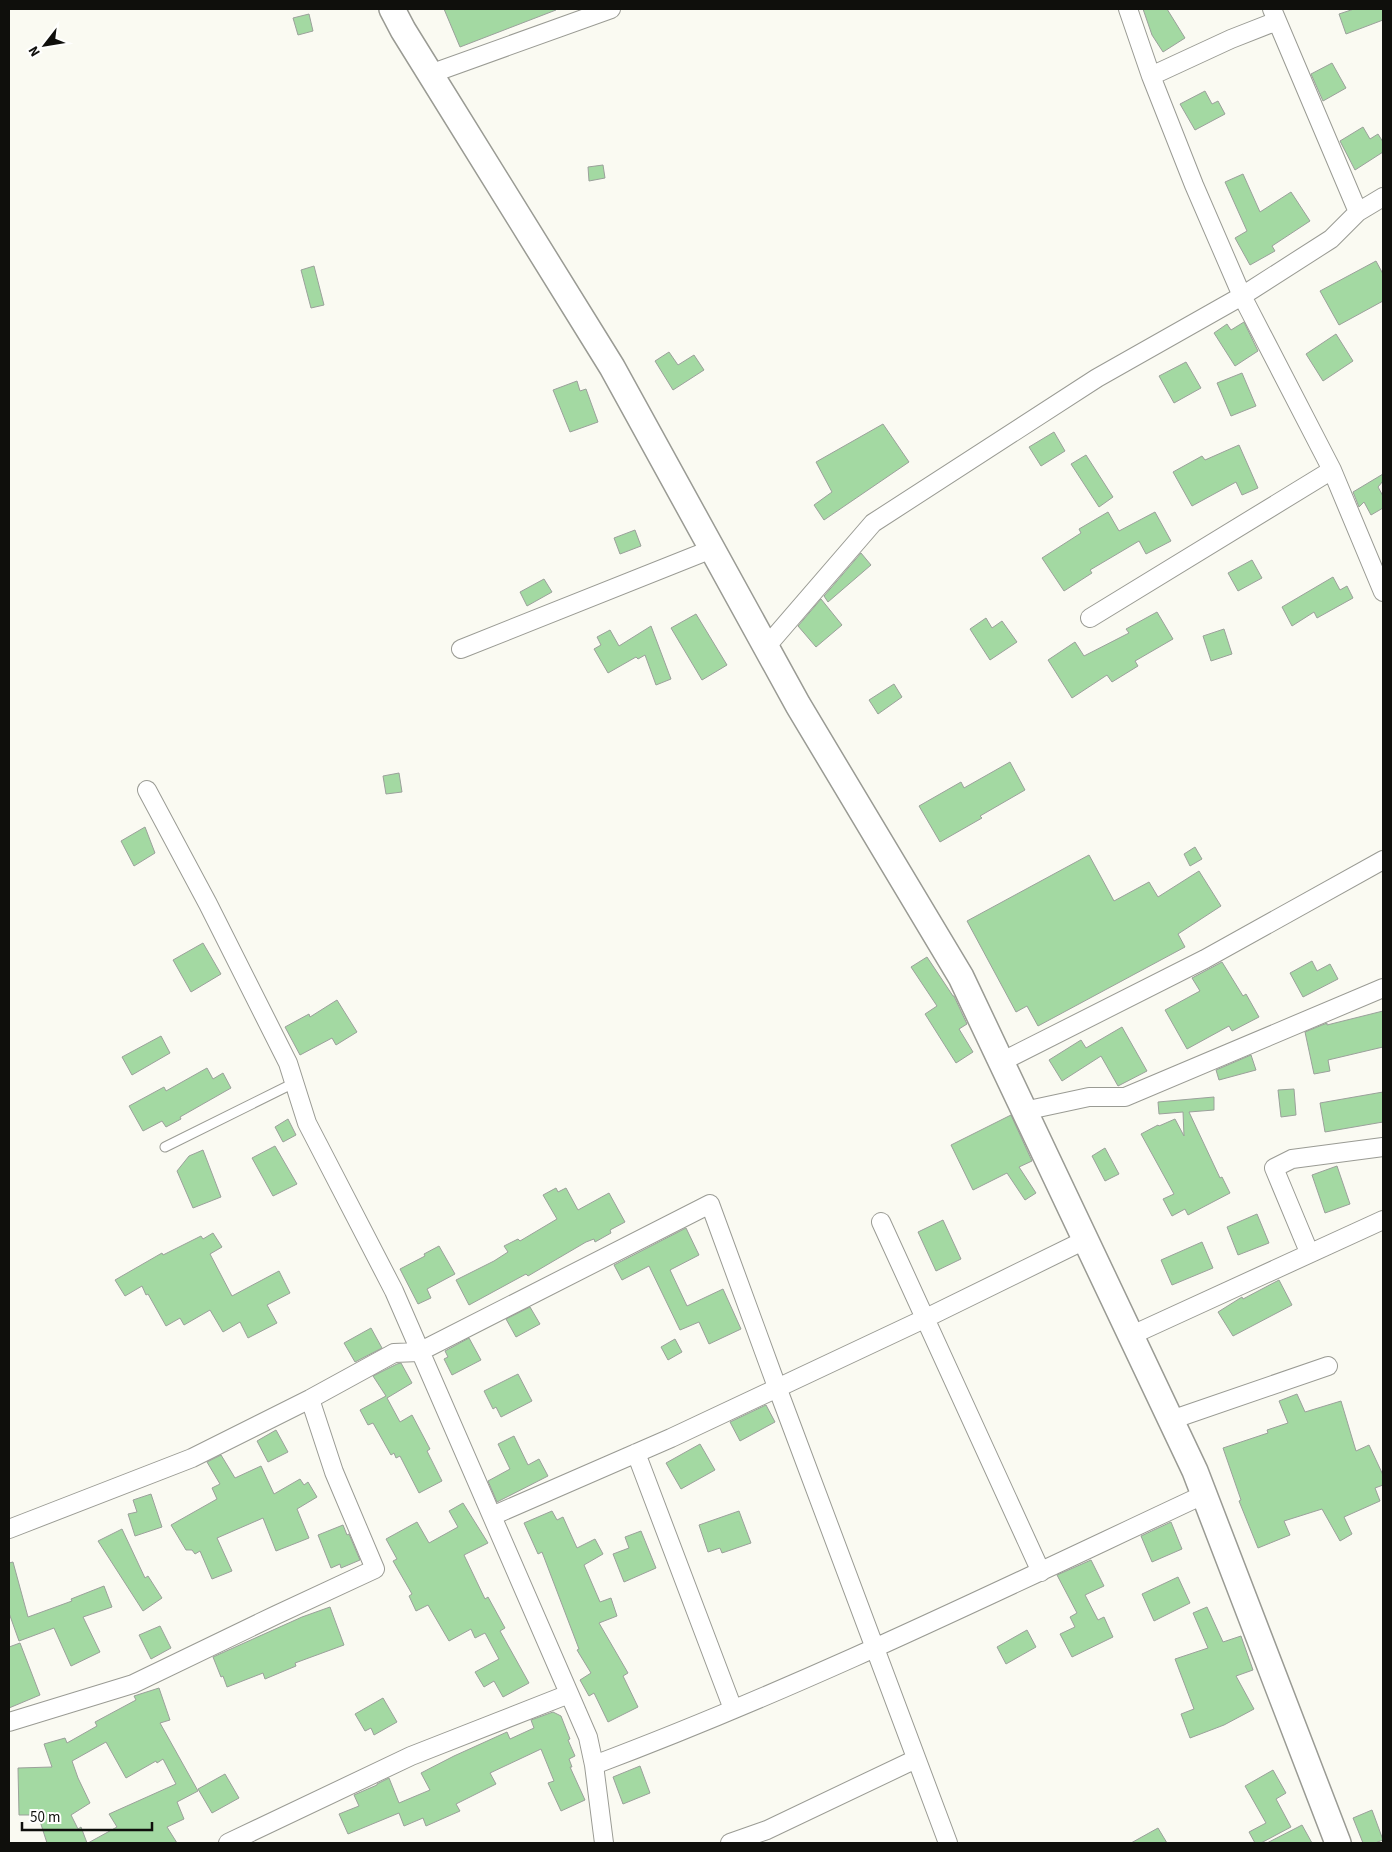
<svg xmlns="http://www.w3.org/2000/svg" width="1392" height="1852" font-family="'Source Sans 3',sans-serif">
  <rect width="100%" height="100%" fill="#fafaf2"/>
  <!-- building -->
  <path fill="#a3d9a2" stroke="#9ba19b" d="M 444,9 L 556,9 L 556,10 L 460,47 Z
    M 1143,9 L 1167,9 L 1185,38 L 1163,52 L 1152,35 Z
    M 1354,9 L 1383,9 L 1383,20 L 1346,34 L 1339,14 Z
    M 309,14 L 313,31 L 298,35 L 293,18 Z
    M 1332,63 L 1346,88 L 1323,101 L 1311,74 Z
    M 1205,91 L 1212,104 L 1218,101 L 1225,114 L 1195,130 L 1180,104 Z
    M 1363,127 L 1370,139 L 1378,134 L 1383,142 L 1383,152 L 1355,170 L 1340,141 Z
    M 603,165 L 605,178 L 589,181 L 588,167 Z
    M 1243,174 L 1260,212 L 1291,192 L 1310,221 L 1272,246 L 1275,251 L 1250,265 L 1235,238 L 1247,231 L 1225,182 Z
    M 1376,261 L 1383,274 L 1383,301 L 1339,325 L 1320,291 Z
    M 314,266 L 324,305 L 311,308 L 301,270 Z
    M 1244,322 L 1258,351 L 1235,366 L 1214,333 L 1227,324 L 1231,330 Z
    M 1336,334 L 1353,361 L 1323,381 L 1306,354 Z
    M 669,352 L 678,365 L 694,355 L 704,370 L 673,390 L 655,361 Z
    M 1186,362 L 1201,388 L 1174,403 L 1159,376 Z
    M 1242,373 L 1256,406 L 1231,416 L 1217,383 Z
    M 577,381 L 580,391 L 586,389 L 598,422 L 570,432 L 553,390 Z
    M 883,424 L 909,462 L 824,520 L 814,505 L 832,492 L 816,462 Z
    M 1054,432 L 1065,451 L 1041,466 L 1029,447 Z
    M 1239,445 L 1258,488 L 1242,495 L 1236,482 L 1192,506 L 1173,472 L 1202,456 L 1205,460 Z
    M 1086,455 L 1113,497 L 1099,507 L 1071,464 Z
    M 1383,474 L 1383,481 L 1378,487 L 1383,496 L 1383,508 L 1371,515 L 1364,502 L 1359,507 L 1353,492 Z
    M 1108,512 L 1119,531 L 1155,512 L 1171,541 L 1146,554 L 1139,541 L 1090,570 L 1092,573 L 1064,591 L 1042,558 L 1081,533 L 1079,529 Z
    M 635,530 L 641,546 L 620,554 L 614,538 Z
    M 861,553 L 871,565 L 828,602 L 824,596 Z
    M 1252,560 L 1262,578 L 1238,591 L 1228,573 Z
    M 1333,577 L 1340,590 L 1347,586 L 1353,598 L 1317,618 L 1314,612 L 1292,626 L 1282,607 Z
    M 544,579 L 552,592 L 527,606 L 520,592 Z
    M 821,599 L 842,625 L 816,647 L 798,626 Z
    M 1157,612 L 1173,639 L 1135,661 L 1138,666 L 1112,682 L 1107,675 L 1072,698 L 1048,660 L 1075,642 L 1084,656 L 1129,633 L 1126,629 Z
    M 696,614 L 727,665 L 702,680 L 671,628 Z
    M 986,618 L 992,628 L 1002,621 L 1017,642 L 990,660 L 970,629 Z
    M 651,626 L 671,679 L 656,685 L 645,655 L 638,659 L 636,657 L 608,673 L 594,649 L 601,645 L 597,637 L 610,630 L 619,646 Z
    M 1224,629 L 1232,654 L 1211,661 L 1203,636 Z
    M 894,684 L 902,697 L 878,714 L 869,700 Z
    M 1010,762 L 1025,790 L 980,816 L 982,818 L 940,842 L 919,806 L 961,782 L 964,788 Z
    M 399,773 L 402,792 L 386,794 L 383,776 Z
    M 145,827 L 155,853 L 134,866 L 121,841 Z
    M 1195,847 L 1202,859 L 1190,866 L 1184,854 Z
    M 1089,855 L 1114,901 L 1149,882 L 1158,897 L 1199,871 L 1221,906 L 1178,934 L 1185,947 L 1038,1026 L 1027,1006 L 1016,1012 L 967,921 Z
    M 203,943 L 221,974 L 191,992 L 173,960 Z
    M 927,957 L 953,996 L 954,996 L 967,1024 L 959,1029 L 973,1052 L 956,1063 L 925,1014 L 937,1006 L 911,967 Z
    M 1312,961 L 1317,971 L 1330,964 L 1338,979 L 1303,997 L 1290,973 Z
    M 1222,962 L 1243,996 L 1246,994 L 1259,1017 L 1232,1031 L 1229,1026 L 1187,1049 L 1165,1010 L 1200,991 L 1192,978 Z
    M 337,1000 L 357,1032 L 336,1045 L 332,1038 L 300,1055 L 285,1027 L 309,1014 L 310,1017 Z
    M 1383,1011 L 1383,1047 L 1328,1060 L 1330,1071 L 1314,1074 L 1305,1032 L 1327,1023 L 1327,1025 Z
    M 1122,1027 L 1147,1071 L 1118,1086 L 1101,1056 L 1062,1081 L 1049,1060 L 1081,1040 L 1086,1048 Z
    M 161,1036 L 170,1053 L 132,1075 L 122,1057 Z
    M 1251,1055 L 1256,1070 L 1219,1080 L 1216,1070 Z
    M 207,1068 L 213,1079 L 223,1073 L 231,1088 L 180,1117 L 181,1119 L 166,1127 L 162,1121 L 143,1131 L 129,1106 L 164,1087 L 166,1091 Z
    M 1294,1089 L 1296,1115 L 1281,1117 L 1278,1090 Z
    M 1383,1092 L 1383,1122 L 1325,1132 L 1320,1103 Z
    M 1214,1097 L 1214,1110 L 1189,1112 L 1220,1178 L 1222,1177 L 1230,1193 L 1188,1215 L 1185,1209 L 1172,1216 L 1163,1199 L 1174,1194 L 1141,1134 L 1158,1125 L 1159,1126 L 1175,1119 L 1184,1136 L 1183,1112 L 1159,1114 L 1158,1102 Z
    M 1011,1115 L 1032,1161 L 1019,1167 L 1036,1193 L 1025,1200 L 1007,1173 L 973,1190 L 951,1145 Z
    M 288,1119 L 296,1135 L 283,1142 L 275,1127 Z
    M 275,1146 L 297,1184 L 273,1196 L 252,1158 Z
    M 1105,1148 L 1119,1174 L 1105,1181 L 1092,1156 Z
    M 203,1150 L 221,1197 L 193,1208 L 177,1171 L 189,1156 Z
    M 1337,1166 L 1350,1204 L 1325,1213 L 1312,1175 Z
    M 556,1188 L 558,1192 L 566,1188 L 578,1210 L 609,1193 L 625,1222 L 610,1230 L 611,1233 L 595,1242 L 594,1239 L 586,1242 L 528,1276 L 526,1274 L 469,1305 L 456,1280 L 494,1261 L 508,1252 L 504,1246 L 518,1239 L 520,1241 L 557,1219 L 543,1195 Z
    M 1257,1214 L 1269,1243 L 1238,1255 L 1227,1227 Z
    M 943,1220 L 961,1259 L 936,1271 L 918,1232 Z
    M 686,1228 L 699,1255 L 670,1270 L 687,1306 L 723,1289 L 741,1329 L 709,1344 L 699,1322 L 680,1330 L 649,1266 L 622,1280 L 614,1265 Z
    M 213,1233 L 222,1247 L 210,1254 L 232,1296 L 279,1271 L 290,1293 L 267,1305 L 277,1323 L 248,1338 L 240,1322 L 223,1332 L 210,1310 L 184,1325 L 180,1318 L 166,1326 L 148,1294 L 146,1295 L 142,1286 L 125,1296 L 115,1280 L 162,1253 L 163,1255 L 201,1236 L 203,1239 Z
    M 1202,1242 L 1213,1268 L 1172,1285 L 1161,1260 Z
    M 439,1246 L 455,1274 L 427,1289 L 431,1298 L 418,1304 L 400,1269 L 425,1256 L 424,1254 Z
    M 1279,1280 L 1292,1305 L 1233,1336 L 1218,1312 L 1242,1297 L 1243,1299 Z
    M 530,1307 L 540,1324 L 516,1337 L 506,1319 Z
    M 371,1328 L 382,1348 L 355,1362 L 344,1343 Z
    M 469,1338 L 481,1360 L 452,1375 L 444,1359 L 448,1357 L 445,1351 Z
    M 675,1339 L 682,1352 L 668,1360 L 661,1347 Z
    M 401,1363 L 412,1383 L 387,1398 L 400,1422 L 412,1415 L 430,1449 L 427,1451 L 442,1481 L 419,1493 L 400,1456 L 396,1458 L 394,1453 L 391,1455 L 373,1423 L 368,1425 L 360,1410 L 386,1396 L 373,1376 L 397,1364 Z
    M 518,1374 L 532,1401 L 501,1417 L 496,1407 L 493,1409 L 484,1391 Z
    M 1297,1394 L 1305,1412 L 1341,1401 L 1356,1451 L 1369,1445 L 1383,1475 L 1383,1485 L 1375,1488 L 1380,1501 L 1344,1517 L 1352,1534 L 1340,1541 L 1322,1509 L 1284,1521 L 1290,1535 L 1258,1548 L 1239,1501 L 1241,1500 L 1223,1448 L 1268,1433 L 1267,1430 L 1288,1423 L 1279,1401 Z
    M 766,1405 L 775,1422 L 740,1441 L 730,1422 Z
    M 276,1430 L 288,1452 L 268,1462 L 257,1441 Z
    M 514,1436 L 528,1465 L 539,1459 L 548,1476 L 497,1502 L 488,1481 L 510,1469 L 498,1444 Z
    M 700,1444 L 715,1470 L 681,1489 L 666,1463 Z
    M 221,1455 L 235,1478 L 261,1466 L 274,1494 L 300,1479 L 304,1485 L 308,1482 L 317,1497 L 297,1509 L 309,1538 L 276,1551 L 263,1518 L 217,1538 L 232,1571 L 212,1579 L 200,1551 L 195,1554 L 192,1550 L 186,1550 L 171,1525 L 217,1499 L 212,1488 L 220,1484 L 207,1462 Z
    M 151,1494 L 162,1527 L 135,1536 L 128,1514 L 137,1512 L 133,1500 Z
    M 463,1503 L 488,1543 L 464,1555 L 485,1599 L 488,1597 L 505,1628 L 500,1631 L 529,1683 L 503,1697 L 494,1681 L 484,1687 L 475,1672 L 499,1659 L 485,1633 L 475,1638 L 471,1629 L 449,1641 L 428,1605 L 416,1611 L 409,1596 L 412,1594 L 393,1561 L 397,1559 L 386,1539 L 417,1522 L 429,1543 L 458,1527 L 449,1511 Z
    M 552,1511 L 557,1520 L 563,1517 L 577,1548 L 595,1539 L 603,1554 L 584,1565 L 600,1602 L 611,1598 L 617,1616 L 599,1623 L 628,1673 L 623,1676 L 638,1707 L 608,1722 L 594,1693 L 589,1696 L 580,1680 L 591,1673 L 577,1650 L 579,1649 L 542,1552 L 538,1554 L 524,1523 Z
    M 739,1511 L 751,1543 L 722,1553 L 720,1548 L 708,1552 L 699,1525 Z
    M 1171,1522 L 1182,1549 L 1152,1562 L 1141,1536 Z
    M 343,1525 L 347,1535 L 349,1534 L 360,1560 L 341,1568 L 340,1564 L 331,1568 L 318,1535 Z
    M 122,1529 L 145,1578 L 148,1576 L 162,1598 L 143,1611 L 98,1541 Z
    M 641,1531 L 656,1568 L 624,1582 L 613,1554 L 629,1548 L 625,1537 Z
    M 1091,1560 L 1104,1586 L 1085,1595 L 1098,1620 L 1104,1617 L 1113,1637 L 1072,1657 L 1060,1634 L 1075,1627 L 1070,1617 L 1077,1613 L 1057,1575 Z
    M 13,1562 L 28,1617 L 72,1601 L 71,1599 L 104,1586 L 112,1607 L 83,1617 L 100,1652 L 71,1666 L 54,1628 L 19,1641 L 9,1613 L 9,1563 Z
    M 1178,1577 L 1190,1603 L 1154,1621 L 1142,1594 Z
    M 330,1607 L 344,1645 L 295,1663 L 296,1666 L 265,1679 L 263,1673 L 227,1687 L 223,1676 L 221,1677 L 213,1657 L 302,1617 Z
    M 1207,1607 L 1223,1642 L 1241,1636 L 1253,1670 L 1236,1676 L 1254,1709 L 1224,1725 L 1190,1738 L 1181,1714 L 1194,1709 L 1175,1659 L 1208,1648 L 1193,1613 Z
    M 160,1626 L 171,1648 L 151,1659 L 139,1635 Z
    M 1027,1630 L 1036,1647 L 1006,1664 L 997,1647 Z
    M 20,1643 L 40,1695 L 9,1708 L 9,1647 Z
    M 159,1688 L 170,1720 L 160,1723 L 198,1791 L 177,1802 L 184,1819 L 167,1827 L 177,1843 L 88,1843 L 117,1827 L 109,1814 L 176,1784 L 163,1759 L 157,1763 L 156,1761 L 126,1778 L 106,1742 L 72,1761 L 78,1778 L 90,1803 L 71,1815 L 78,1829 L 81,1827 L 87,1843 L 47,1843 L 38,1815 L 19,1815 L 18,1768 L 52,1767 L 44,1744 L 65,1738 L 67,1743 L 97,1726 L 95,1722 L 136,1700 L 134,1696 Z
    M 383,1698 L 397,1722 L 374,1735 L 371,1728 L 365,1731 L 355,1714 Z
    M 553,1712 L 561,1716 L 570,1739 L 568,1740 L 575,1756 L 569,1759 L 572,1767 L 570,1767 L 585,1800 L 561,1811 L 548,1783 L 554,1781 L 541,1749 L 490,1773 L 496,1784 L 456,1804 L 460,1811 L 426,1826 L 423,1818 L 404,1826 L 399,1813 L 348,1834 L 339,1814 L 359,1806 L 354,1795 L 377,1785 L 377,1784 L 389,1778 L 399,1803 L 430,1790 L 421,1773 L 454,1756 L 507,1732 L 510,1739 L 534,1728 L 531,1720 Z
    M 640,1766 L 650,1793 L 623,1804 L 613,1777 Z
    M 1273,1770 L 1286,1793 L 1276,1799 L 1291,1827 L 1261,1843 L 1255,1843 L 1249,1832 L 1266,1823 L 1245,1786 Z
    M 225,1774 L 239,1798 L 212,1813 L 198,1789 Z
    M 1372,1810 L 1383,1840 L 1375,1843 L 1363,1843 L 1353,1818 Z
    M 1302,1825 L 1312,1843 L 1267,1843 Z
    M 1158,1828 L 1167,1843 L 1131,1843 Z"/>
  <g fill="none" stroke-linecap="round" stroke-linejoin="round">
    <defs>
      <path id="lane" d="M 165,1147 L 294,1083"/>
      <path id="street" d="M 1128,9 L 1151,76 L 1194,185 L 1242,296 L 1332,470 L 1383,592
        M 1272,9 L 1358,212
        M 430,74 L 611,9
        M 1151,76 L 1231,39 L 1277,21
        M 1090,618 L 1332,470
        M 766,647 L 873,523 L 1097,378 L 1242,296 L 1331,239 L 1358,212 L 1383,197
        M 461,649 L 712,549
        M 147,790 L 208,904 L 288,1063 L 307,1123 L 394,1291 L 588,1737 L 594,1765 L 604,1843
        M 1001,1062 L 1205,959 L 1383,860
        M 1024,1111 L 1089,1097 L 1125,1097 L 1383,988
        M 881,1222 L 1041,1572
        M 1309,1252 L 1274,1168 L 1292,1159 L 1383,1147
        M 1132,1335 L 1383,1220
        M 1171,1420 L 1328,1366
        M 636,1453 L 733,1709
        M 492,1516 L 671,1438 L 924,1319 L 1085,1240
        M 9,1529 L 192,1458 L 310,1399 L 394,1353 L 419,1352 L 710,1204 L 777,1387 L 948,1843
        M 9,1722 L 133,1684 L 276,1615 L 375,1569 L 334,1472 L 310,1399
        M 594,1765 C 802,1687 1002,1589 1203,1495
        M 228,1843 L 411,1756 L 569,1694
        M 730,1843 L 767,1830 L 916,1759"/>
      <path id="secondary" d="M 392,9 L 403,30 L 612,367 L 798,705 L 961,977 L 1195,1471 L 1338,1843"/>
    </defs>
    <!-- lane casing -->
    <use href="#lane" stroke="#9a9b94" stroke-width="11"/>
    <!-- street casing -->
    <use href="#street" stroke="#9a9b94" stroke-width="20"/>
    <!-- secondary casing -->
    <use href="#secondary" stroke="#9a9b94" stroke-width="28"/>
    <!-- lane -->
    <use href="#lane" stroke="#fff" stroke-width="9"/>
    <!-- street -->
    <use href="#street" stroke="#fff" stroke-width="18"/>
    <!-- secondary -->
    <use href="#secondary" stroke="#fff" stroke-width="25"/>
  </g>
  <!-- border -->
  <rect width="1392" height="1852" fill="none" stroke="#0f0f0c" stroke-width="20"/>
  <!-- north arrow -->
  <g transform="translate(45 45) rotate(239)" stroke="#fffffe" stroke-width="4" paint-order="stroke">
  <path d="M0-4L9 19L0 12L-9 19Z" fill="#0f0f0c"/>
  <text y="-8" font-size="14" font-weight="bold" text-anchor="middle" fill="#0f0f0c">N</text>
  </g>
  <!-- scale -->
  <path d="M22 1822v8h130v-8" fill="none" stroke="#0f0f0c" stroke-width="2.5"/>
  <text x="30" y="1822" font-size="15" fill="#0f0f0c" stroke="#fffffe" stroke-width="4" paint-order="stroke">50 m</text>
</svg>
